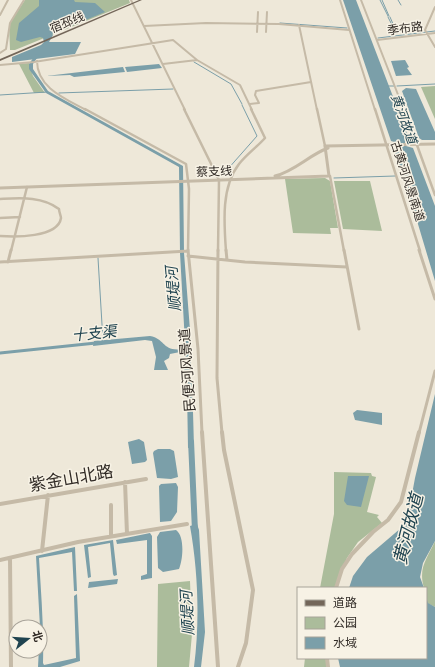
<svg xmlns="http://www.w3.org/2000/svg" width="435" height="667" font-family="'PT Sans','Noto Sans SC',sans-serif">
  <rect width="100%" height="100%" fill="#eee8d9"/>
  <!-- green -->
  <path fill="#abbc9b" d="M 25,0 L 129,0 L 130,3 L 15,50 L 10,50 L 9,24 Z
    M 29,63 L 33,76 L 45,93 L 34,93 L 19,64 Z
    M 435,86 L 435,119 L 421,87 Z
    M 325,178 L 330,181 L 338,228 L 330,228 L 331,234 L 293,233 L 285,179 Z
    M 334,181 L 370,181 L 382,231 L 343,229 Z
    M 334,472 L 371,473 L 372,476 L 376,477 L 367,512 L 379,515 L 377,517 L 382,523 L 358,542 L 347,558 L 335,588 L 320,588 L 334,514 Z
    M 435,541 L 435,607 L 427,603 L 426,588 L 424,588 C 418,568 427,559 435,541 Z
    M 190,581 L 192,634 L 189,667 L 157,667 L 158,584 Z
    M 305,658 L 326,658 L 326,667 L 304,667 Z"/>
  <!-- water -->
  <path fill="#7b9fa9" d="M 39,0 L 74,0 L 75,2 L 95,3 L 105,12 L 52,34 L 53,35 L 49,42 L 81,42 L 75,54 L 12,62 L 12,57 L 41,45 L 44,42 L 43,38 L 40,37 L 21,42 L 16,40 L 19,23 L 39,6 Z
    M 343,0 L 356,0 L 410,141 L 405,142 L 406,146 L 413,148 L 435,206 L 435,281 L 409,194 L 393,148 L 398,148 L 398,143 L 391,141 Z
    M 405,60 L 409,67 L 407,68 L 412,75 L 396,76 L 391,61 Z
    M 159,64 L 162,68 L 127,72 L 125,67 Z
    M 123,67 L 125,72 L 74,77 L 70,75 L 46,76 Z
    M 406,88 L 416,89 L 435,132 L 435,140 L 422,140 L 419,138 L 402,91 Z
    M 150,336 C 166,339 162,352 183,349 L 183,345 L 188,340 L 187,336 L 191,336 L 191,353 L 190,355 L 192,377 L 194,447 L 188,448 L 187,390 L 184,378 L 185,354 L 180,352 L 170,354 L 169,358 L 164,361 L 168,370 L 154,370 L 156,357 L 152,341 L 145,340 L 93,346 L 94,341 Z
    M 435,394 L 435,541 L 423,563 L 420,577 L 424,588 L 349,588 L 353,576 L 367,557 L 401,528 L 408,516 L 415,478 Z
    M 357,410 L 382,413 L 382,425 L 355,420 L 353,413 Z
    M 139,439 L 144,442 L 147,460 L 145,462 L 132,464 L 128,442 Z
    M 158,449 L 170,449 L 174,451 L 178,477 L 171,479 L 157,478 L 153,453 L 154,451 Z
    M 348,476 L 369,476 L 361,507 L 347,505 L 344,501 Z
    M 176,483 L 178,487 L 177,512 L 171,521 L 160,522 L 159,486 L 161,484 Z
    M 197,524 L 199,530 L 205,632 L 201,667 L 194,667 C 200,621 198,571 190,526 Z
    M 176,530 C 185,536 183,560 179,569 L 163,572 L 158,568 L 157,537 L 160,532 Z
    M 150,533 L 152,536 L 152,578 L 141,580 L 141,576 L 147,574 L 147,540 L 117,544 L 116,540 Z
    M 113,540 L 117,575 L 114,576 L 113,574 L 110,543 L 88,547 L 91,577 L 88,578 L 84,545 Z
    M 75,547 L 77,591 L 74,591 L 72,552 L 39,558 C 41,593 44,628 43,663 L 44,665 L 76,658 L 74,596 L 77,594 L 80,661 L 60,667 L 38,667 L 40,627 L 36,556 Z
    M 118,579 L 117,584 L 88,588 L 89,582 Z
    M 426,597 L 428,603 L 435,607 L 435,667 L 340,667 L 338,658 L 426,658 Z"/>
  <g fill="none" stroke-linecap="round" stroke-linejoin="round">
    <!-- stream -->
    <path stroke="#7b9fa9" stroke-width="1" d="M 380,0 L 388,16
      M 382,0 L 389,16
      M 398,0 L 401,5
      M 388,17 L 396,33
      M 390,17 L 397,33
      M 280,23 L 347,28
      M 378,38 L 435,31
      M 194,62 L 231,84 L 242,104
      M 388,86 L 394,86
      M 397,86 L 435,84
      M 59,93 L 173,89
      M 0,95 L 47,92
      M 227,170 L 257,136 L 242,105
      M 334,178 L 395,176
      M 98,258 L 103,341"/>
    <!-- canal -->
    <path stroke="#7b9fa9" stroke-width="3" d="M 0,353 L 96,343"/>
    <!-- river -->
    <path fill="#7b9fa9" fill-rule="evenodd" d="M 36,54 L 39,55 L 33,64 L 33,69 L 48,91 L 183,166 L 184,253 L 191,343 L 190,344 L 186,344 L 185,343 L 180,253 L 179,167 L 46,93 L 29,69 L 29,64 Z
      M 189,439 L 193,439 L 194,441 L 198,531 L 197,533 L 195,534 L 193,533 L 192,531 L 188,441 Z"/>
    <!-- minor-far3 -->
    <path stroke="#c5baa7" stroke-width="2" d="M 131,0 L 185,110
      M 340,0 L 375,110
      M 361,0 L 404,110
      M 435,7 L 425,30 L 435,47
      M 0,15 L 8,0
      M 299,25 L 317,110
      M 144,26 L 206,23 L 279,24 L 349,30
      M 257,32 L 258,12
      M 266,32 L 267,12
      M 377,40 L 435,33
      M 0,53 L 6,49 L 10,23 L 24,0
      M 37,61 C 37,88 66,99 86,110
      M 163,64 L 197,60
      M 0,65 L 34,62 L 173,40 L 197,60 L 240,85 L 252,110
      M 250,104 L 259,103 L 255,95 L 256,91 L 311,82"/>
    <!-- minor-far2 -->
    <path stroke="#c5baa7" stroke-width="2.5" d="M 85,109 L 186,164 L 189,189 L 188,251
      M 184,109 L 219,180 L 218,251
      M 317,109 L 325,146
      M 375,109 L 420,251
      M 404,109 L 435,195
      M 330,176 L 344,251
      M 0,199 C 20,198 42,196 59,209 C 59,212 61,216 61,218 C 58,238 14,237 0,236
      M 0,218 L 20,217
      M 11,251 L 27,187
      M 226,251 C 224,223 221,187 239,164 C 247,154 257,147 265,138 L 251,109"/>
    <!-- minor-far1 -->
    <path stroke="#c5baa7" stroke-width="3" d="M 188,250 L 198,349 L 202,433
      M 218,250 L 217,378 L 222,433
      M 226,250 L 227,260
      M 344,250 L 359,329
      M 419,250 L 435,299
      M 188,256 L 245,262 L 347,267
      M 0,262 L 188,251
      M 8,262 L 11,250
      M 419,433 L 435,371"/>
    <!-- minor -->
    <path stroke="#c5baa7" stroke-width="4" d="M 202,432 L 218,667
      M 222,432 L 224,450 L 253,590 L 246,643 L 238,667
      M 125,482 L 127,534
      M 0,504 L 146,479
      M 111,505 L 111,536
      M 42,551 L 48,495
      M 10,558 L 11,667
      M 0,560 L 78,542 L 187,524
      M 336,588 L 342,569 L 352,554 L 373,532 L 388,520 L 401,502 L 419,432
      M 327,658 L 328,667"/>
    <!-- tertiary -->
    <path stroke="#c5baa7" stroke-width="3" d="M 275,176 C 295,171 309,155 328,148
      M 0,188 L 329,176 L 325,146 L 435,144"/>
    <!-- primary -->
    <path fill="#736659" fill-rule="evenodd" d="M 139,0 L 142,0 L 0,61 L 0,59 Z"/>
  </g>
  <g text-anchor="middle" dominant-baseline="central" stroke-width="3" stroke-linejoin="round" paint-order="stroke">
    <!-- far-street labels -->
    <g font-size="12" fill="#322c27" stroke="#f7f2e5">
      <text transform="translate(67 22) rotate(-22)">宿邳线</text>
      <text transform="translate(405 28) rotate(-7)">季布路</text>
      <text transform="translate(214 171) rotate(-2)">蔡支线</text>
      <text transform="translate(408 181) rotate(72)">古黄河风景南道</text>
    </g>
    <!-- far-water labels -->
    <g font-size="13" font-style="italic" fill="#204450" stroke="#f7f2e5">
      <text transform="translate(404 119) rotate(70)">黄河故道</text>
    </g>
    <!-- street labels -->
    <g font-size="14" fill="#322c27" stroke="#f7f2e5">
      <text transform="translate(187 370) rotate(-94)">民便河风景道</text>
    </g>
    <!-- water labels -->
    <g font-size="15" font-style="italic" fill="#204450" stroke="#f7f2e5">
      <text transform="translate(173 289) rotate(-95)">顺堤河</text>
      <text transform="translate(94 333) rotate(-6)">十支渠</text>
      <text transform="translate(187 613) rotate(-93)">顺堤河</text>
    </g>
    <!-- near-street labels -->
    <g font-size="17" fill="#322c27" stroke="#f7f2e5">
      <text transform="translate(71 478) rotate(-10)">紫金山北路</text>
    </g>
    <!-- near-water labels -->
    <g font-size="18" font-style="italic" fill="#204450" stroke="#f7f2e5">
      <text transform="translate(408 529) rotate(-76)">黄河故道</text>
    </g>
  </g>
  <!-- legend -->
  <rect x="297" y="587" width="130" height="72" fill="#f7f2e5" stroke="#a8a399"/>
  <rect x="305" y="600" width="20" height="6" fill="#736659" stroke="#a8a399"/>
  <text x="333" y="607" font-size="12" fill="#322c27">道路</text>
  <rect x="305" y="617" width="20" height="12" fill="#abbc9b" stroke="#a8a399"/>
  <text x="333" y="627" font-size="12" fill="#322c27">公园</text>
  <rect x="305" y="637" width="20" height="12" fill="#7b9fa9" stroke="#a8a399"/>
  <text x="333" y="647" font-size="12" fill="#322c27">水域</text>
  <!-- north arrow -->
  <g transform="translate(28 639) rotate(73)"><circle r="19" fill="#f7f2e5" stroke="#a8a399"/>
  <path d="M0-3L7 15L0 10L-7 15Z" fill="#204450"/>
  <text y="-6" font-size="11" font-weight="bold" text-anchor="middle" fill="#322c27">北</text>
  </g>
</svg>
